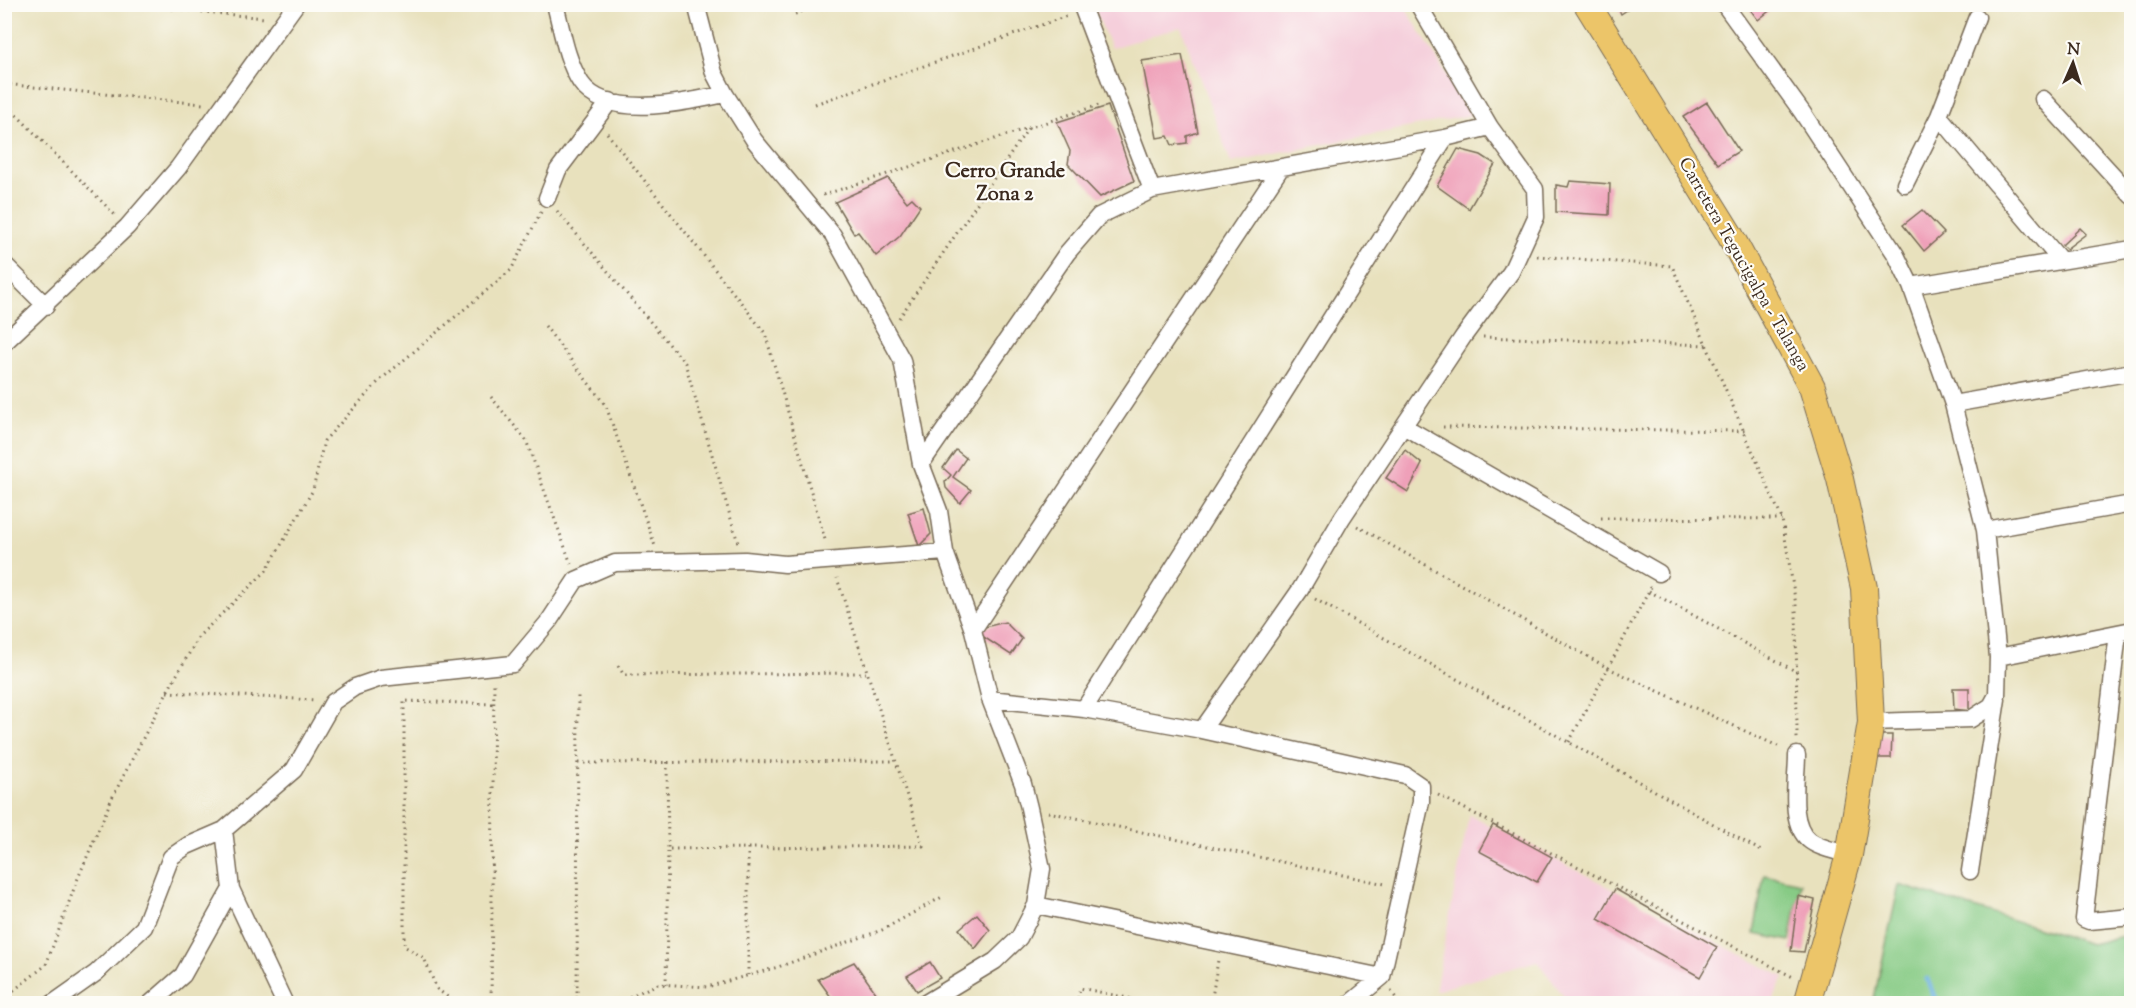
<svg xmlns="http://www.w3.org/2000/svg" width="2136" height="1008" font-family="'Sorts Mill Goudy',serif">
  <rect width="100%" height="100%" fill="#fdfcf7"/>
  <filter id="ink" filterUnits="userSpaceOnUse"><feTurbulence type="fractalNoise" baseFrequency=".0167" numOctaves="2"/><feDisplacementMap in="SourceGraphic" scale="12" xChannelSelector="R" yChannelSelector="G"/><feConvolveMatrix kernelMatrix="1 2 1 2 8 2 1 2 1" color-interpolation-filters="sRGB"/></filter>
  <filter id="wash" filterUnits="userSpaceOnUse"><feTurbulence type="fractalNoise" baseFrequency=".008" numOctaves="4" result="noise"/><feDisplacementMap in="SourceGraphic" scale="24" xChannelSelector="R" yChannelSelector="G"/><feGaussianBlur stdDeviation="1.35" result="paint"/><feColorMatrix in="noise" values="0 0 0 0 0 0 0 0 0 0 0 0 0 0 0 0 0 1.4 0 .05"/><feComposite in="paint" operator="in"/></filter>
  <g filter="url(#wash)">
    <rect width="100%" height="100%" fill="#e8e1bd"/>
    <!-- built -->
    <path fill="#f5cfdb" d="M 1093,5 L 1404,5 L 1471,115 L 1231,163 L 1181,27 L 1111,48 Z
      M 1469,815 L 1784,977 L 1772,1003 L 1569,1003 L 1537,961 L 1435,991 Z"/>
    <!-- green -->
    <path fill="#87cb85" stroke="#617a52" stroke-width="1.5" d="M 1764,875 L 1801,883 L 1790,941 L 1754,934 Z
      M 1899,885 L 2091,944 L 2131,934 L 2131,1003 L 1873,1003 Z"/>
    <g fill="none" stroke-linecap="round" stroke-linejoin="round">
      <!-- stream -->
      <path stroke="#6ab0e1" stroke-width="5" d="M 1927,979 L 1937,1004"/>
    </g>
    <g id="blocks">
      <!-- building -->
      <path fill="#efa0b9" d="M 1616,4 L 1636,4 L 1621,14 Z
        M 1746,4 L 1778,4 L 1758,20 Z
        M 1182,55 L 1198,132 L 1187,136 L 1187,143 L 1172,145 L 1168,136 L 1157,138 L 1142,61 Z
        M 1707,102 L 1739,151 L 1718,164 L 1683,117 Z
        M 1108,106 L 1134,181 L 1100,197 L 1068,164 L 1070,151 L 1057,122 Z
        M 1458,149 L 1481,155 L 1495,164 L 1469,209 L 1437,186 Z
        M 888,178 L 907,202 L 912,198 L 920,206 L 900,236 L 876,256 L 858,232 L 854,234 L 835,202 Z
        M 1570,181 L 1610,184 L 1609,215 L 1556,212 L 1556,185 L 1568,187 Z
        M 1922,210 L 1944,233 L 1924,251 L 1903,225 Z
        M 2080,228 L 2086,234 L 2066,249 L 2062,245 Z
        M 956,450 L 966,458 L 953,477 L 971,490 L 960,503 L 946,488 L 945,482 L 951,475 L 943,468 Z
        M 1405,450 L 1422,464 L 1408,492 L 1386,478 Z
        M 924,508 L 931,534 L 919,546 L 908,513 Z
        M 1005,622 L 1022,639 L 1011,655 L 973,630 Z
        M 1953,688 L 1969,688 L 1969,711 L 1954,709 Z
        M 1878,735 L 1892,735 L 1891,758 L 1877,758 Z
        M 1493,825 L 1552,857 L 1537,882 L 1479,851 Z
        M 1615,889 L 1717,947 L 1700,977 L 1598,919 Z
        M 1798,896 L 1815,900 L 1804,952 L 1791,951 Z
        M 977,914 L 990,930 L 975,949 L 959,929 Z
        M 854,962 L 884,1004 L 836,1004 L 818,979 Z
        M 930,962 L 940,978 L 917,991 L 907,976 Z"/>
    </g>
  </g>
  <g filter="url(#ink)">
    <use href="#blocks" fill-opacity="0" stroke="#786a56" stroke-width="1.5"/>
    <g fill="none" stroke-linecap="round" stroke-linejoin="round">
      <defs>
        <path id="street" d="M 555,4 C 562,30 566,60 581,83 C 607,121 688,102 725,94
          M 696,4 L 714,73 L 725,94 L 754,140 L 833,235 L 902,360 L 921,464 L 939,511 L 945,552 L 973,630 L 990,699 L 1023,784 L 1029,808 L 1042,869 L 1036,905 L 1019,938 L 995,961 L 924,1004
          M 1081,4 L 1152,190
          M 1724,4 L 1802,112 L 1896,255 L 1911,286 L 1953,404 L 1985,530 L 1998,657 L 1997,695 L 1991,706 L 1971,719 L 1871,722
          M 2043,99 L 2132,196
          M 1939,116 L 2061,261
          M 1905,184 L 1939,116 L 1977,17
          M 547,198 L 558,170 L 610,101
          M 4,264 L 46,306
          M 1911,286 L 2132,249
          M 4,343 L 127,227 L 178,168 L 296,4
          M 1953,404 L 2132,372
          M 1405,427 L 1659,573
          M 921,464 L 1067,253 L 1099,216 L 1152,190 L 1445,138 L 1490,127
          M 1985,530 L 2132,504
          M 973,630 L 1280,169
          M 2118,633 L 2084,919 L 2089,921 L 2132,917
          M 1998,657 L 2132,630
          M 990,699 L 1084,709 L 1202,730 L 1405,775 L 1421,786 L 1421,802 L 1382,977 L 1349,1004
          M 1084,709 L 1445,138
          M 1202,730 L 1300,590 L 1342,518 L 1463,337 L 1511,272 L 1536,217 L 1535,189 L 1490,127 L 1418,4
          M 1797,755 C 1797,780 1788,823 1809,840 C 1818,848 1838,851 1849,855
          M 224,830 L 231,889 L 285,1004
          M 1970,871 L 1997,699
          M 1036,905 L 1382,977
          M 52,1004 L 96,973 L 144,927 L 171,857 L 187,846 L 224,830 L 294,770 L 333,702 L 355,687 L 381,678 L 513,664 L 549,621 L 576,580 L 615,563 L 745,560 L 785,564 L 945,552
          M 150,1004 L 183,975 L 231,889"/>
        <path id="primary" d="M 1587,4 L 1730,235 L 1812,387 L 1840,479 L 1864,588 L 1871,722 L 1849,855 L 1807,1004"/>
      </defs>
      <!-- street casing -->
      <use href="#street" stroke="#786a56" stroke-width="19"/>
      <!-- primary casing -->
      <use href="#primary" stroke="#786a56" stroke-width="28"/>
      <!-- path -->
      <path stroke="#786a56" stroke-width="3" stroke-dasharray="1.5 4.5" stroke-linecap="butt" d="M 124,4 L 265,18
        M 795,14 L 822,4
        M 4,84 L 203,104
        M 4,102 L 115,215
        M 815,104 L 1067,16
        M 607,133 L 765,333 L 826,543
        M 823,195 L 1102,104
        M 557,211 L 685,363 L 738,543
        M 1537,256 L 1672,266 L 1782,519 L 1796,605 L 1797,739
        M 899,318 L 1029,127
        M 545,326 L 606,406 L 655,546
        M 1483,337 L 1707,345
        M 491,397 L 526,440 L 571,564
        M 1443,427 L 1745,431
        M 1601,518 L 1782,519
        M 1357,526 L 1608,668 L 1782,748
        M 1649,591 L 1797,672
        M 1315,599 L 1763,852
        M 618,666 L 624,675 L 866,673
        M 167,692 L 315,700
        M 1569,742 L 1651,587
        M 667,762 L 668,849
        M 578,763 L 894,761
        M 1438,795 L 1793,977
        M 1048,812 L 1385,884
        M 748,848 L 748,975
        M 666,985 L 668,849 L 923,846 L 837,578
        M 1391,991 L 1400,1004
        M 4,998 L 46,965 L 76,883 L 111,800 L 167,692 L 199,636 L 266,571 L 313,490 L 324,441 L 379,381 L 511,270 L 541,212
        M 457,1004 L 437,989 L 424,958 L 404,946 L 404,701 L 494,704
        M 491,1004 L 494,681
        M 577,1004 L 578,692
        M 613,1004 L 658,984 L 707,987 L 778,967 L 882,930 L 942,897
        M 1077,1004 L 1080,988 L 1156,1004
        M 1211,1004 L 1218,960"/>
      <!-- street -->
      <use href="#street" stroke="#fff" stroke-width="16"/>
      <!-- primary -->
      <use href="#primary" stroke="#ecc569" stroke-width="26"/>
    </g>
  </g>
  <g text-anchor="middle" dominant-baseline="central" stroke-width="4.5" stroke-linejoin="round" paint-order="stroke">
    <!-- street labels -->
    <g font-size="18" fill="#3b2a1e" stroke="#fdfcf7">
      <text transform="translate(1743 265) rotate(60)">Carretera Tegucigalpa - Talanga</text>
    </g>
    <!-- neighbourhood labels -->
    <g font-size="20" font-weight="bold" fill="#3b2a1e" stroke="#fdfcf7">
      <text x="1005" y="172">Cerro Grande<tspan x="1005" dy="23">Zona 2</tspan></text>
    </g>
  </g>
  <!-- margin -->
  <rect width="2136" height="1008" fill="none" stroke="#fdfcf7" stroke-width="24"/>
  <!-- north arrow -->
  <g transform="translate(2073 63) rotate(3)" stroke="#fdfcf7" stroke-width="4.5" paint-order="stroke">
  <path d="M0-4.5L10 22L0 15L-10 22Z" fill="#3b2a1e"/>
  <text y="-9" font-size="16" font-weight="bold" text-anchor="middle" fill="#3b2a1e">N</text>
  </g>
</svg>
